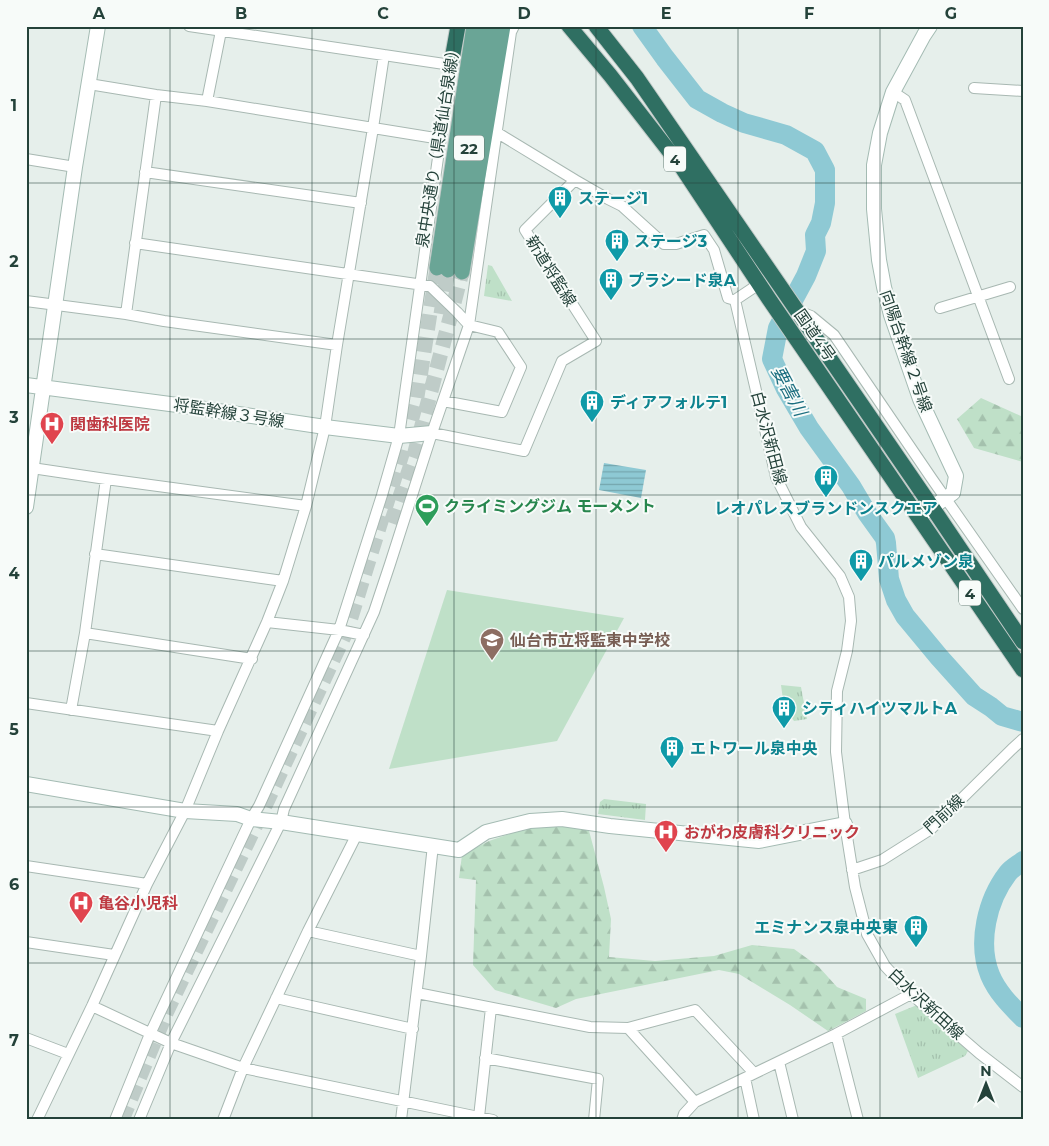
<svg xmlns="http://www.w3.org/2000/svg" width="1049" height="1146" font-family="Montserrat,'Noto Sans JP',sans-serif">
  <defs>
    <pattern id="grass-tufts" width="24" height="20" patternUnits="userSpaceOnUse" patternTransform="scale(1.25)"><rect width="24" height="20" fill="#bfe0c8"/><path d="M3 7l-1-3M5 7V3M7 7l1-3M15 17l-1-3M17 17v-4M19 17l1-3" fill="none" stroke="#a4c1ad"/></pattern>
    <pattern id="forest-firs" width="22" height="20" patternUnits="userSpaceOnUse" patternTransform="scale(1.25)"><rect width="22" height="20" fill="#bfe0c8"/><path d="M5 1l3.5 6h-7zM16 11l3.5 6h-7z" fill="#a4c1ad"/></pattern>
    <pattern id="water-rules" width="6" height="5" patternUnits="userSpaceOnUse" patternTransform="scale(1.25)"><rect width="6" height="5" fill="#8ec9d4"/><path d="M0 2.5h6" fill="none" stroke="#74a5ad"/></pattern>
  </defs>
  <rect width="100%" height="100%" fill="#e6efeb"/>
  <!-- grass -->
  <path fill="url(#grass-tufts)" d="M 488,265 L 492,266 L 512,301 L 484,296 Z
    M 781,685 L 801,687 L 807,719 L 794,721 L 784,707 Z
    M 604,799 L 646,804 L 645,820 L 598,814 L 600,802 Z
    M 917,1005 L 968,1051 L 965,1056 L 918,1078 L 895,1014 Z"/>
  <!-- forest -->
  <path fill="url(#forest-firs)" d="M 981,398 L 1023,417 L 1023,462 L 974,448 L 957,419 Z
    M 557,824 L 588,827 L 604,887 L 611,919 L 609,957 L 655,961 L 714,956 L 752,945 L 794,949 L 819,967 L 837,987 L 866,999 L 866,1011 L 828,1031 L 790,1005 L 739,974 L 719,970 L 576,999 L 556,1008 L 495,990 L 473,965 L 476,880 L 459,878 L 462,855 L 489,841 L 529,827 Z"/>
  <!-- pitch -->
  <path fill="#bfe0c8" d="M 447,590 L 624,618 L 557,741 L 389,769 Z"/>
  <!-- water -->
  <path fill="url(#water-rules)" d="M 604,463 L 646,470 L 641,498 L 599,490 Z"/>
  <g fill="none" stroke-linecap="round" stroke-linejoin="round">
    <!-- river -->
    <path stroke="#8ec9d4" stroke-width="20" d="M 642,26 L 665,58 L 697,99 L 722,113 L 744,123 L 786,135 L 815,151 L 825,170 L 825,203 L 821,223 L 815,235 L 816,251 L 806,276 L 778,328 L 772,359 L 786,389 L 809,428 L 851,486 L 867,513 L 885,538 L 886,543 L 889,579 L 896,600 L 905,616 L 939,657 L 974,696 L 991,707 L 1002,716 L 1023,722
      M 1023,861 C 1018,865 1012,868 1008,873 C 987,900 977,943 990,975 C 997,992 1010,1005 1023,1018"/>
    <!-- primary-tunnel -->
    <path stroke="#bfccc8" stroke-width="15" stroke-dasharray="15 8" stroke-linecap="butt" d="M 441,314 L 448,270
      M 391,523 L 414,456 L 462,272
      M 122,1120 L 167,1011 L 264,808 L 347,630 L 403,451 L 416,403 L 437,268"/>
    <defs>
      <path id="street" d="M 89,84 L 156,95 L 207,101 L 441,139
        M 974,88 L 1023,91
        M 893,92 L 905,100 L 1009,379
        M 207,101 L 222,26
        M 496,132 L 575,180
        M 26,159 L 75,167
        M 145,172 L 361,203
        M 135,243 L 430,286 L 457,312 L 469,325 L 498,332 L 521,367 L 502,412 L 443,401
        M 735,300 L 776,477 L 801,527 L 840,576 L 849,597 L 851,621 L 847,651 L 837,691 L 836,752 L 845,824 L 855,887 L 867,934 L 885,966 L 911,994 L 979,1053 L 1023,1087
        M 26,301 L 126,314 L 164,321 L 337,345
        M 940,308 L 1010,287
        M 798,311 L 811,316 L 834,335 L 932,479 L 1023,609
        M 126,314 L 156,95
        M 432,433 L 524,451 L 562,361 L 596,341 L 525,230 L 575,180 L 608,199 L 622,206 L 664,244 L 676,244 L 704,235 L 714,250 L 728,298 L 735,300 L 759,284
        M 32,468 L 106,479 L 306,506
        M 95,554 L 283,581
        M 267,622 L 339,630 L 364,635
        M 85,633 L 252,659
        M 26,703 L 218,731
        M 71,710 L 85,633 L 106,479
        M 26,866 L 147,884
        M 852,870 L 882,860 L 931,829 L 1012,749 L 1023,739
        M 308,931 L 421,956
        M 26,942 L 114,955
        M 417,993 L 590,1027 L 628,1028 L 695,1102 L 836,1034 L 911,994
        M 276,998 L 413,1029
        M 92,1006 L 171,1043 L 243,1068 L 493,1120
        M 628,1028 L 695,1010 L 754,1073
        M 836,1034 L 858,1120
        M 26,1038 L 68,1054
        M 485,1058 L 598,1079 L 594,1120
        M 779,1062 L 793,1120
        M 745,1078 L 754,1120
        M 479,1117 L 491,1008
        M 37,1120 L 92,1006 L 147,884 L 185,811 L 218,731 L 267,622 L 283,581 L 306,506 L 325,427 L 337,345 L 373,128 L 384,55
        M 115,1120 L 150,1034 L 251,819 L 259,806 L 339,630 L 382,495 L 399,436 L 451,65 L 189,26
        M 139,1120 L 171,1043 L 281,822 L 284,809 L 374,612 L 390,564 L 432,433 L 469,325 L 511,32 L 514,26
        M 223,1120 L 243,1068 L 308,931 L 357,834
        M 401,1120 L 421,956 L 433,845
        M 682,1120 L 684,1114 L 695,1102"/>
      <path id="secondary" d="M 26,385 L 185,406 L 325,427 L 399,436 L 432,433
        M 26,507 L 75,167 L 98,26
        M 918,517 L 953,493 L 956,476 L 920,399 L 891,315 L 884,287 L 879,260 L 874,209 L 874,165 L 880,133 L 893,92 L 924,35 L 930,26
        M 26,784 L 185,811 L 237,814 L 251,819 L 281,822 L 459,850 L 486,832 L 530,821 L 562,819 L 610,826 L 759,841 L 845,824"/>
      <path id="primary" d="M 437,268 L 474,26
        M 448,270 L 489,26
        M 462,272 L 503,26"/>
      <path id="highway" d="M 569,26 L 610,75 L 683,169 L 769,299 L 1023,670
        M 596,26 L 637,78 L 932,507 L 1023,642
        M 451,65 L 458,26"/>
    </defs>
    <!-- street casing -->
    <use href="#street" stroke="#a8b8b2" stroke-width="12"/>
    <!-- secondary casing -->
    <use href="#secondary" stroke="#a4bbb3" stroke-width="16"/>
    <!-- primary casing -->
    <use href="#primary" stroke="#c2cac8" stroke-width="17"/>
    <!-- highway casing -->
    <use href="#highway" stroke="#c2cac8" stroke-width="17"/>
    <!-- street -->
    <use href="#street" stroke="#fff" stroke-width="10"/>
    <!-- secondary -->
    <use href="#secondary" stroke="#fff" stroke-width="14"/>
    <!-- primary -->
    <use href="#primary" stroke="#6aa596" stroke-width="15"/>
    <!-- highway -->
    <use href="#highway" stroke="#2f6f62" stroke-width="15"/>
  </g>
  <!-- grid -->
  <path fill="none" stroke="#24423a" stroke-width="1" stroke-opacity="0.55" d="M 170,26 L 170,1120M 312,26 L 312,1120M 454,26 L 454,1120M 596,26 L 596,1120M 738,26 L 738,1120M 880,26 L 880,1120M 26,183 L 1023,183M 26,339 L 1023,339M 26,495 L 1023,495M 26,651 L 1023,651M 26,807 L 1023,807M 26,963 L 1023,963"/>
  <!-- icons -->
  <defs>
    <symbol id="building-pin" viewBox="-11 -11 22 30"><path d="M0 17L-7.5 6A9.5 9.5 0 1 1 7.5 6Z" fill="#0f9aa8" stroke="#f7fbf9"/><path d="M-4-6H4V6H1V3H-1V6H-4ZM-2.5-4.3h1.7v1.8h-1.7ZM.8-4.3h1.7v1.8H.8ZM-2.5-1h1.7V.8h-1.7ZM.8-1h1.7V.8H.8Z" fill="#fff"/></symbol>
    <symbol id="hospital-pin" viewBox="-11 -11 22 30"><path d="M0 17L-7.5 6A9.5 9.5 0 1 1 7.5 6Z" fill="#e0444e" stroke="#f7fbf9"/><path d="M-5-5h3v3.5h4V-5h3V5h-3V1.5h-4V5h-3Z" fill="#fff"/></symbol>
    <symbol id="stadium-pin" viewBox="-11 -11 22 30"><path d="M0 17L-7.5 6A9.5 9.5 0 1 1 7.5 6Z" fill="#2e9e5b" stroke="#f7fbf9"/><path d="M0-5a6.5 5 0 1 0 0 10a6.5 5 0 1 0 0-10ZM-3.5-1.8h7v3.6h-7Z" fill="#fff"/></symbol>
    <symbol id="school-pin" viewBox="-11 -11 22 30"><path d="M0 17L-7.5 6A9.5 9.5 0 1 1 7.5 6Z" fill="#8d6e63" stroke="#f7fbf9"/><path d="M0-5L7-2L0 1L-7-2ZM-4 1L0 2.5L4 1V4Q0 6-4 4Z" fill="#fff"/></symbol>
  </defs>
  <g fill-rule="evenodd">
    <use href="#building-pin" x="546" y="184" width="28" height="38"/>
    <use href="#building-pin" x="603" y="227" width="28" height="38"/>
    <use href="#building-pin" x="597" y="266" width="28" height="38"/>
    <use href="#building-pin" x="578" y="388" width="28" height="38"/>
    <use href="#hospital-pin" x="38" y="410" width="28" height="38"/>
    <use href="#building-pin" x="812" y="463" width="28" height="38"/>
    <use href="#stadium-pin" x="413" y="492" width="28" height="38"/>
    <use href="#building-pin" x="847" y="547" width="28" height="38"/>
    <use href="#school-pin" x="478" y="626" width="28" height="38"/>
    <use href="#building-pin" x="770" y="694" width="28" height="38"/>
    <use href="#building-pin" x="658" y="734" width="28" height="38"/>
    <use href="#hospital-pin" x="652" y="818" width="28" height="38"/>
    <use href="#hospital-pin" x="67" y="889" width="28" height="38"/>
    <use href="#building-pin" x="902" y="913" width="28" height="38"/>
  </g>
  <g text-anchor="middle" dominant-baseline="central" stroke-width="4" stroke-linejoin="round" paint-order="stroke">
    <!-- shield labels -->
    <g fill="#f7fbf9" stroke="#637a73" stroke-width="1">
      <rect x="454" y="135.5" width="30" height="25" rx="4"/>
      <rect x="664" y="146.5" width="22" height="25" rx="4"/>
      <rect x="959" y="580.5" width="22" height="25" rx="4"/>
    </g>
    <g font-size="15" font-weight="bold" fill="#24423a">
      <text x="469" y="148">22</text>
      <text x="675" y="159">4</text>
      <text x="970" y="593">4</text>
    </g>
    <!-- street labels -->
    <g font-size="16" fill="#24423a" stroke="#f7fbf9">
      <text transform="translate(438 145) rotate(-81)">泉中央通り（県道仙台泉線）</text>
      <text transform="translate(551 271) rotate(58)">新道将監線</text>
      <text transform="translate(815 335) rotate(55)">国道4号</text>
      <text transform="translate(906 351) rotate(71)">向陽台幹線２号線</text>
      <text transform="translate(229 413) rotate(9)">将監幹線３号線</text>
      <text transform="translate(769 438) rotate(75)">白水沢新田線</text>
      <text transform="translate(944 814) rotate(-43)">門前線</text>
      <text transform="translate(926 1004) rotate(43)">白水沢新田線</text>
    </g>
    <!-- culture labels -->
    <g font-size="16" font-weight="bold" fill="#0d838f" stroke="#f7fbf9" text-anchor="start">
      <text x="578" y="198">ステージ1</text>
      <text x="634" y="241">ステージ3</text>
      <text x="628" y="280">プラシード泉A</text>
      <text x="610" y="402">ディアフォルテ1</text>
      <text x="826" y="508" text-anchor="middle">レオパレスブランドンスクエア</text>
      <text x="878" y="561">パルメゾン泉</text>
      <text x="802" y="708">シティハイツマルトA</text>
      <text x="690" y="748">エトワール泉中央</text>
      <text x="898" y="927" text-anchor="end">エミナンス泉中央東</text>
    </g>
    <!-- health labels -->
    <g font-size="16" font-weight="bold" fill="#be3a42" stroke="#f7fbf9" text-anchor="start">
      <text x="70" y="424">関歯科医院</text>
      <text x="684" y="832">おがわ皮膚科クリニック</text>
      <text x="98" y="903">亀谷小児科</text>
    </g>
    <!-- leisure labels -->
    <g font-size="16" font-weight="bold" fill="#27864d" stroke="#f7fbf9" text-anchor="start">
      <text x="444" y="506">クライミングジム モーメント</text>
    </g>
    <!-- education labels -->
    <g font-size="16" font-weight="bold" fill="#785e54" stroke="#f7fbf9" text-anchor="start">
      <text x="510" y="640">仙台市立将監東中学校</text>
    </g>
    <!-- water labels -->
    <g font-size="18" font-style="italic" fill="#1c6f80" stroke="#f7fbf9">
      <text transform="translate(789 391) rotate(62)">要害川</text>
    </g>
  </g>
  <!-- border -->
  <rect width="1049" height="1146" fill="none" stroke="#f7fbf9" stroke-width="55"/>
  <!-- north arrow -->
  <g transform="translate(986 1084)" stroke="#f7fbf9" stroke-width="4" paint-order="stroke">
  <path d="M0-4L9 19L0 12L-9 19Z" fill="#24423a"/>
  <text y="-8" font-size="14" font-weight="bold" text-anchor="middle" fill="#24423a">N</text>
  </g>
  <rect x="28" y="28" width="994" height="1090" fill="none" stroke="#24423a" stroke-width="2"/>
  <g font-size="16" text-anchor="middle" font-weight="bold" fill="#24423a">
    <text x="99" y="19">A</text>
    <text x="241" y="19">B</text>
    <text x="383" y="19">C</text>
    <text x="524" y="19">D</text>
    <text x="666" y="19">E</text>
    <text x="809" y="19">F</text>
    <text x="951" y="19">G</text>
    <text x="14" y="111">1</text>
    <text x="14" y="267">2</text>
    <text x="14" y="423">3</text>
    <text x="14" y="579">4</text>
    <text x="14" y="735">5</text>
    <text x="14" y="890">6</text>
    <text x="14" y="1046">7</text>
  </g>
</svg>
